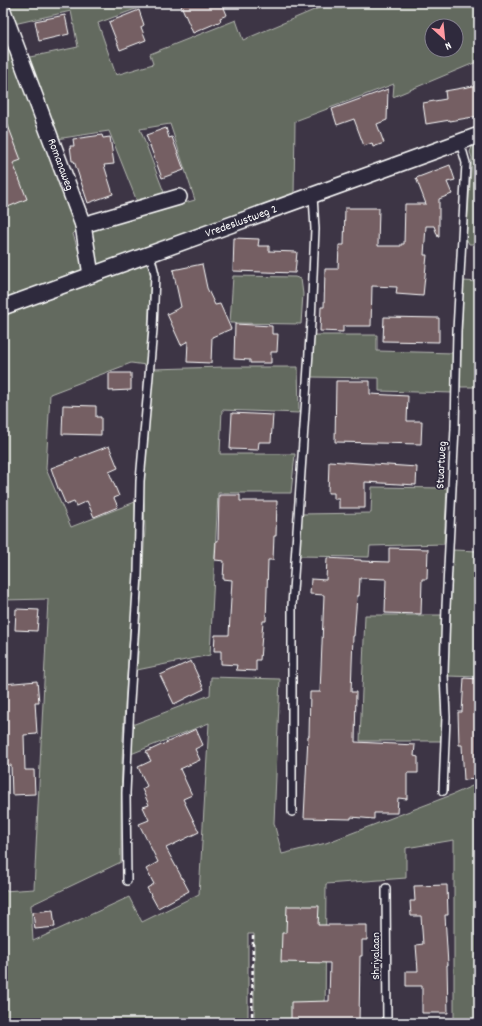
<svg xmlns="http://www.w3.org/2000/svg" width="482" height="1026" font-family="Dekko,sans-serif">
  <rect width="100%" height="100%" fill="#3d3545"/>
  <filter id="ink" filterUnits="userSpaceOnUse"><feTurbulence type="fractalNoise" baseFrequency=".025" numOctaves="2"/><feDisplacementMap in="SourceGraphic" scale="8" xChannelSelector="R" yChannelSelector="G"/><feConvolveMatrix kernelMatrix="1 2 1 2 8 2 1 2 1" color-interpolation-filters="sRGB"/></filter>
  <g filter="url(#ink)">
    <!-- green -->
    <path fill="#646b5f" stroke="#b2b5af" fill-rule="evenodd" d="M 6,3 L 140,3 L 141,7 L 98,23 L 116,75 L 153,64 L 150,54 L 236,20 L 243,40 L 321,7 L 320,3 L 479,3 L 479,61 L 393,97 L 394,84 L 295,121 L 294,196 L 93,268 L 90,231 L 156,211 L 195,200 L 170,124 L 140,129 L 165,195 L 138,204 L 109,131 L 56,139 L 25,58 L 78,47 L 71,11 L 14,24 ZM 432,26 L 456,26 L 456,50 L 432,50 Z
      M 3,19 L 82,225 L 73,234 L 83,265 L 81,274 L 3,302 Z
      M 479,142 L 479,244 L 469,244 L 466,238 L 472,158 L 470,152 L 472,147 Z
      M 143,263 L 149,266 L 151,277 L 146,365 L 131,363 L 50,394 L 46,469 L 71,527 L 135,502 C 137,570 129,637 125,705 C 121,757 121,810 121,862 L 31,905 L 33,941 L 129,897 L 142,922 L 199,894 L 209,723 L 131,754 L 132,725 L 210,695 L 211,677 L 280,679 L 274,823 L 282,854 L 326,843 L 454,794 L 479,783 L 479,1023 L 454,1023 L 454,840 L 406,848 L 406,878 L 326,884 L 325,1023 L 254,1023 L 254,934 L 248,934 L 248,1023 L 3,1023 L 3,891 L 34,889 L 48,599 L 3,600 L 3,313 Z
      M 233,276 L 295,277 L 301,279 L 303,294 L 301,324 L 230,323 Z
      M 463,281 L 479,282 L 479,387 L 460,387 Z
      M 311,335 L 377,335 L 377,351 L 454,353 L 453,393 L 379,391 L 379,378 L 310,377 Z
      M 224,367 L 298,367 L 299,413 L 222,410 L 220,454 L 295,454 L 291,493 L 218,493 L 210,655 L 137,670 L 145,529 L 143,483 L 153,369 Z
      M 372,487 L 447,488 L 444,544 L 370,546 L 369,557 L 296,556 L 299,514 L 371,513 Z
      M 452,550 L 479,551 L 479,677 L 448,676 Z
      M 365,615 L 443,615 L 440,673 L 442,713 L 441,741 L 360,741 Z"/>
    <!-- building -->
    <path fill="#755f63" stroke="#fff" d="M 180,3 L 222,3 L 227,15 L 220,18 L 221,21 L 193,33 Z
      M 139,10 L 144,25 L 141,27 L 146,40 L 120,50 L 109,22 Z
      M 65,15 L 69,34 L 39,41 L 35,21 Z
      M 479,85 L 479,116 L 450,121 L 450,120 L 426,124 L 423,103 L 446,99 L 445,91 Z
      M 388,89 L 387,120 L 377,124 L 384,143 L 373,147 L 372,143 L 364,146 L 354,119 L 337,125 L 332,109 Z
      M 3,115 L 4,115 L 21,160 L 13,163 L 27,199 L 3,209 Z
      M 166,128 L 169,138 L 172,137 L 184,170 L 162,178 L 146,135 Z
      M 102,135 L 103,138 L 110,137 L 114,164 L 104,165 L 113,194 L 88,203 L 74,161 L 72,161 L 70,146 L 74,146 L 73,139 Z
      M 450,165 L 455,180 L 447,182 L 452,194 L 439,199 L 439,237 L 438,237 L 434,226 L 426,226 L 424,255 L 427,255 L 423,296 L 396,294 L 397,287 L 372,286 L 371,326 L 343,326 L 343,332 L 320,331 L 321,307 L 324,307 L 325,269 L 338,269 L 339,245 L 344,245 L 345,208 L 379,208 L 378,246 L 401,246 L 401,244 L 404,244 L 405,204 L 426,204 L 416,178 Z
      M 234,238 L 259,239 L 258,246 L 269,246 L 269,251 L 297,252 L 295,273 L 233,271 Z
      M 202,264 L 207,288 L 215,305 L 220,304 L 231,329 L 212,337 L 211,363 L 187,362 L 188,341 L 181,345 L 167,314 L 181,307 L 173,270 Z
      M 384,317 L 439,318 L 439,342 L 383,341 Z
      M 235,324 L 272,326 L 272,334 L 278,334 L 277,352 L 271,352 L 271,363 L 250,363 L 250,360 L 234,359 Z
      M 109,373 L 131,373 L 131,390 L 109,391 Z
      M 336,381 L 370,381 L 370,394 L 408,396 L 407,421 L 422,421 L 421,444 L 335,442 Z
      M 63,405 L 96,406 L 96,417 L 101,417 L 101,435 L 62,434 Z
      M 232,413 L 273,415 L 271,442 L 259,442 L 258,450 L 230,449 Z
      M 109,446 L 118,468 L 109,472 L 119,496 L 114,498 L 118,507 L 94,517 L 87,501 L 76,506 L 74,502 L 66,505 L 60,491 L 59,491 L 51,468 Z
      M 329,461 L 417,467 L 416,485 L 365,482 L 365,508 L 339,508 L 339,499 L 334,499 L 334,493 L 328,493 Z
      M 219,495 L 240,495 L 240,501 L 277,501 L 276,536 L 274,536 L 273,560 L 268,560 L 266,621 L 263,621 L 260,660 L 256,660 L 256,671 L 236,670 L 237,665 L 221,664 L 221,651 L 214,651 L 215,635 L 229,635 L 232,580 L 223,579 L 224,561 L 215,560 L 216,541 L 218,541 Z
      M 389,548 L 428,549 L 427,579 L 422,579 L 421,614 L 385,613 L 386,579 L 360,578 L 359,596 L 357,596 L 354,636 L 353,636 L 351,692 L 356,692 L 355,742 L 415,745 L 414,756 L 418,757 L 418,773 L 407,773 L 407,799 L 398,798 L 397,813 L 374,813 L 374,819 L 351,817 L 351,819 L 304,818 L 308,736 L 309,736 L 310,692 L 320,692 L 324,595 L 310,594 L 311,579 L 326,580 L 327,558 L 361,560 L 361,561 L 389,562 Z
      M 16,609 L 39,610 L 37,631 L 15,630 Z
      M 191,661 L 204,689 L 174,704 L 160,675 Z
      M 464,678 L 479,679 L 479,770 L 478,770 L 478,779 L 464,780 L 462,745 L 459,745 L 458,712 L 462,712 Z
      M 37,681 L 39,702 L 35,702 L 37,734 L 24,735 L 25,770 L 34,770 L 35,794 L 12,795 L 11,765 L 3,766 L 3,684 Z
      M 196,729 L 203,745 L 195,749 L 200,760 L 180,769 L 192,795 L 183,799 L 199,832 L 166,848 L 189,891 L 158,908 L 147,888 L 154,884 L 146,869 L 158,862 L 139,824 L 149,820 L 143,807 L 149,805 L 142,789 L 147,786 L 138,767 L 151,761 L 146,752 Z
      M 447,885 L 448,915 L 445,915 L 448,965 L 447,965 L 448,1013 L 422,1013 L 422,986 L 406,986 L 406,971 L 418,971 L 416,945 L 423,944 L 421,916 L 411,916 L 410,901 L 415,901 L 414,886 Z
      M 287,906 L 319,906 L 318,925 L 367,925 L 367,940 L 362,940 L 362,956 L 360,956 L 359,1023 L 291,1023 L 291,1002 L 329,1001 L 330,963 L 281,962 L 282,933 L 286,933 Z
      M 53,910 L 55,927 L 35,929 L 33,912 Z"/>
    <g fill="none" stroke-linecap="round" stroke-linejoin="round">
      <defs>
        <path id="lane" d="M 443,791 L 446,717 L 444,674 L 446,607 L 455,428 L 457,331 L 466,163 L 460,142
          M 292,812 L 292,606 L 311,322 L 315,229 L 313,196
          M 127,881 L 126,793 L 130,702 L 138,574 L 140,481 L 153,329 L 155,274 L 150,254
          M 386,888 L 387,1023"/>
        <g id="street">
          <path id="s1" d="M 3,11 L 83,225 L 179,197"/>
          <path d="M 83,225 L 91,275"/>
          <path id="s2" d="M 3,307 C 162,250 321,193 479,135"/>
        </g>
      </defs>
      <!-- lane casing -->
      <use href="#lane" stroke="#fff" stroke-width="10"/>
      <!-- street casing -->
      <use href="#street" stroke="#fff" stroke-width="18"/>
      <!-- path -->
      <path stroke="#fff" stroke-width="2.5" stroke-dasharray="4 3" stroke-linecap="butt" d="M 252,1023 L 253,936"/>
      <!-- lane -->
      <use href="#lane" stroke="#2f2a3d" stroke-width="7"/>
      <!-- street -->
      <use href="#street" stroke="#2f2a3d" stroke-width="15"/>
    </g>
  </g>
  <g text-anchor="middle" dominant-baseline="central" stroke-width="3.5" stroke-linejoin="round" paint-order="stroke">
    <!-- street labels -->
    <g font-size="12" fill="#fff" stroke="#2f2a3d">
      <text stroke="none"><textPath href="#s1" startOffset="164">Romanaweg</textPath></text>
      <text stroke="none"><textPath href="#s2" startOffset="253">Vredeslustweg 2</textPath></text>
      <text transform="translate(442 465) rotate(-87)">Stuartweg</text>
      <text transform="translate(376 956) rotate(-90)">Shriyalaan</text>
    </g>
  </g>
  <!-- margin -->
  <rect width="482" height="1026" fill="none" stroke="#2f2a3d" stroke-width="16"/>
  <rect x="8" y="8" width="466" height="1010" fill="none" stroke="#fff" stroke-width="1.5" filter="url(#ink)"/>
  <!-- north arrow -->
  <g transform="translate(444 38) rotate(153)"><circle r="19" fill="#2f2a3d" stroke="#827f8b"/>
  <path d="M0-3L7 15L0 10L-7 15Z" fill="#ff9aa2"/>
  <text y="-6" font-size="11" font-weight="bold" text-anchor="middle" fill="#ffffff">N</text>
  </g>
</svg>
